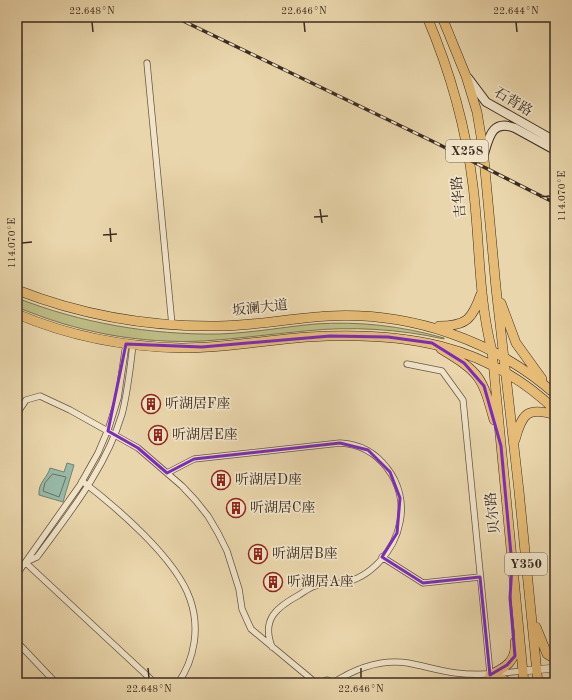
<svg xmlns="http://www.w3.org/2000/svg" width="572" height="700" font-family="'Old Standard TT','Noto Serif SC',serif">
  <rect width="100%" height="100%" fill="#ead6ac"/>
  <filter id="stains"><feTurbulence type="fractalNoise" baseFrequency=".005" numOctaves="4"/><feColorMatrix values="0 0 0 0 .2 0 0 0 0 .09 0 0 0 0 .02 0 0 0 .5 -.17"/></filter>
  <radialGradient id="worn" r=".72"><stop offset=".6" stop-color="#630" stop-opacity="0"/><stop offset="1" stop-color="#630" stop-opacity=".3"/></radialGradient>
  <!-- green -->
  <path fill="#bdbc85" stroke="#7c7453" d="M 17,298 C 81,323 150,335 219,334 C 251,333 283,327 315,324 C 359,321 402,326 444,338 L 444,339 C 399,329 351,326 305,331 C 271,334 237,339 203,341 C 139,344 76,332 17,307 Z"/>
  <!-- water -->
  <path fill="#98b9a8" stroke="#738172" d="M 67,463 L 74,465 L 63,502 L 39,495 C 38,482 47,479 50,468 L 64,472 Z"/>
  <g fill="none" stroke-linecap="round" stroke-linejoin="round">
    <!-- shore -->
    <path stroke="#6a7264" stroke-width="1" d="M 53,474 L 66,477 L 59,497 L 43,491 L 45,483 Z"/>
    <defs>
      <path id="minor" d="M 147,63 L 172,325
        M 407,364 L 442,371 L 463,400 L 491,683
        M 17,417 L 20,409 L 26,400 L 40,396 L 70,410 L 138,448 L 182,486 L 196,501 L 208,516 L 218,533 L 227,551 L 239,589 L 242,609 L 251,629 L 316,683
        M 167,473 L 194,459 L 340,443 C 360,444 375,452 387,468 C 399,483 404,503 400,522 C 395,550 371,578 342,583 C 334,584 323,583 315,586 C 310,587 304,592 299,595 C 277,607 261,619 272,647
        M 82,481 C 116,507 176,558 190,599 C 200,627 195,659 178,683
        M 382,557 L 423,583 L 480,577
        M 26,562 L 37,557 C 70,512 106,468 122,414 C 128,391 130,368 133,345
        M 26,563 L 155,683
        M 17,574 L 80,485 L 98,453 L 109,427 L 118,398 L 126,344
        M 17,642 L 56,683
        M 319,683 L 327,680 L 333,683
        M 333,683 C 356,668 381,659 408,663 C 424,666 440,671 456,673 C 479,676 501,673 523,671"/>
      <path id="tertiary" d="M 523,671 L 555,668"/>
      <path id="secondary" d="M 468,78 L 486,102 L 555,141
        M 484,154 C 489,137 492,119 515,128 L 555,150"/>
      <path id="primary" d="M 427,17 C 450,71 466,128 473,186 C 480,241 478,297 492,351 L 524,683
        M 442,17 L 466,76 L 477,112 L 483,148 L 496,288 L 519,491 L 538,683
        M 17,290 C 81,315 149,327 218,326 C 255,326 292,318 329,316 C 411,312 494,340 555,394
        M 501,303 L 516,343 L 542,379
        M 17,314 C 69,336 125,347 182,348 C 224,348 266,340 308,337 C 401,331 486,343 555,410
        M 439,326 C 467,326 472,319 481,294
        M 441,349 C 481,373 482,377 494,420
        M 515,440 C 522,414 527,406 555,415
        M 536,627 L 547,654 L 555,659
        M 490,675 C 505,668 517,661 515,642
        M 490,675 L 502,679 L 509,683
        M 555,683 L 555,682"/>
    </defs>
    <!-- minor casing -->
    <use href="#minor" stroke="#675644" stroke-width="7"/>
    <!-- tertiary casing -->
    <use href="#tertiary" stroke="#675644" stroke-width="8"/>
    <!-- secondary casing -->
    <use href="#secondary" stroke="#3b2c21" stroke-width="10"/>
    <!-- primary casing -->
    <use href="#primary" stroke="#3b2c21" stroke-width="10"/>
    <!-- minor -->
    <use href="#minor" stroke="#f1e4c9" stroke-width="5.5"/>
    <!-- tertiary -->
    <use href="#tertiary" stroke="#f1e4c9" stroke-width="7"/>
    <!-- secondary -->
    <use href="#secondary" stroke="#f1e4c9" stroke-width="8"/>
    <!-- primary -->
    <use href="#primary" stroke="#e5bb76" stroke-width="9"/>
    <defs>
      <path id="rail" d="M 175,17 L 434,142 L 555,203"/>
    </defs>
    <!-- rail casing -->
    <use href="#rail" stroke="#3b2c21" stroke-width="3.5"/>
    <!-- rail -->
    <use href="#rail" stroke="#f1e4c9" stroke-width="2" stroke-dasharray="6" stroke-linecap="butt"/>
  </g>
  <!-- marked area -->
  <path fill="none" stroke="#7b2cbf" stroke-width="3" stroke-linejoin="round" d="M 330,336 L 388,337 L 432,343 L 464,363 L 484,386 L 501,446 L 512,565 L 510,598 L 515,656 L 507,665 L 490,675 L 480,577 L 423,583 L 382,557 L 397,533 L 400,498 L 390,472 L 368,450 L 340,443 L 194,459 L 167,473 L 138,448 L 108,431 L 126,344 L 202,347 Z"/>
  <!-- ticks -->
  <path fill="none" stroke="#3b2c21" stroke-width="1.5" d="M 92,22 L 93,32M 304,22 L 305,32M 516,22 L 517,32M 540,197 L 550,196M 320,209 L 322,223M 314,217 L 328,216M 110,228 L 111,242M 103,235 L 117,234M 22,243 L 32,242M 148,668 L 149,678M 361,668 L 361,678"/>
  <!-- icons -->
  <defs>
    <symbol id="building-ring" viewBox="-11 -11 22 22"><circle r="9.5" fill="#f1e4c9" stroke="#8f2418" stroke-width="1.5"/><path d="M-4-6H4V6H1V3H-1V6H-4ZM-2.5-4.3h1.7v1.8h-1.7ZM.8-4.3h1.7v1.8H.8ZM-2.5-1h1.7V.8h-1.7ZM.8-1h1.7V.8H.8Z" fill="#8f2418"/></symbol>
  </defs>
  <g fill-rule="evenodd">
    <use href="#building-ring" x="140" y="393" width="22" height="22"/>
    <use href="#building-ring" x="147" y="424" width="22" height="22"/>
    <use href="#building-ring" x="210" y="469" width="22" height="22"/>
    <use href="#building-ring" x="225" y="497" width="22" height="22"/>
    <use href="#building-ring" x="247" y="543" width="22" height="22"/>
    <use href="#building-ring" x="262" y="571" width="22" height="22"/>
  </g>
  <g text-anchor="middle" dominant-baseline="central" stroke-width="3.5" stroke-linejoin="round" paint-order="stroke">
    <!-- shield labels -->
    <g fill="#f1e4c9" stroke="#726353" stroke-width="1">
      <rect x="446" y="140" width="42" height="22" rx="3"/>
      <rect x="505" y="553" width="42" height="22" rx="3"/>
    </g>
    <g font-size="13" font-weight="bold" fill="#3b2c21">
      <text x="467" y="151">X258</text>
      <text x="526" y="564">Y350</text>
    </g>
    <!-- street labels -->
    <g font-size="14" fill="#3b2c21" stroke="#f1e4c9">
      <text transform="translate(513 102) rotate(31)">石背路</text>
      <text transform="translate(459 197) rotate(-96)">吉华路</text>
      <text transform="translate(260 308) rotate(-6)">坂澜大道</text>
      <text transform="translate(493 513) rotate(-96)">贝尔路</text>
    </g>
    <!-- poi labels -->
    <g font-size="14" fill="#3b2c21" stroke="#f1e4c9" text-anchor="start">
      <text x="165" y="404">听湖居F座</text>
      <text x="172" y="435">听湖居E座</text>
      <text x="235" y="480">听湖居D座</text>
      <text x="250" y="508">听湖居C座</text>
      <text x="272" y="554">听湖居B座</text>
      <text x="287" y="582">听湖居A座</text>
    </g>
  </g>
  <!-- margin -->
  <rect width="572" height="700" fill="none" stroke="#ead6ac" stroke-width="44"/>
  <rect x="22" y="22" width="528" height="656" fill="none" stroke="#3b2c21" stroke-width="1.5"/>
  <g font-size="10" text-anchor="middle" fill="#3b2c21">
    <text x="92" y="14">22.648°N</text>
    <text x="304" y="14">22.646°N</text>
    <text x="516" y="14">22.644°N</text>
    <text transform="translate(561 196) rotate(-90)" y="4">114.070°E</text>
    <text transform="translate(11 243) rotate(-90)" y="4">114.070°E</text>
    <text x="149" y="692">22.648°N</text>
    <text x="361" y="692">22.646°N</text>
  </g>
  <rect width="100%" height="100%" filter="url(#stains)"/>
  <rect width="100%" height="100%" fill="url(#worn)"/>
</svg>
